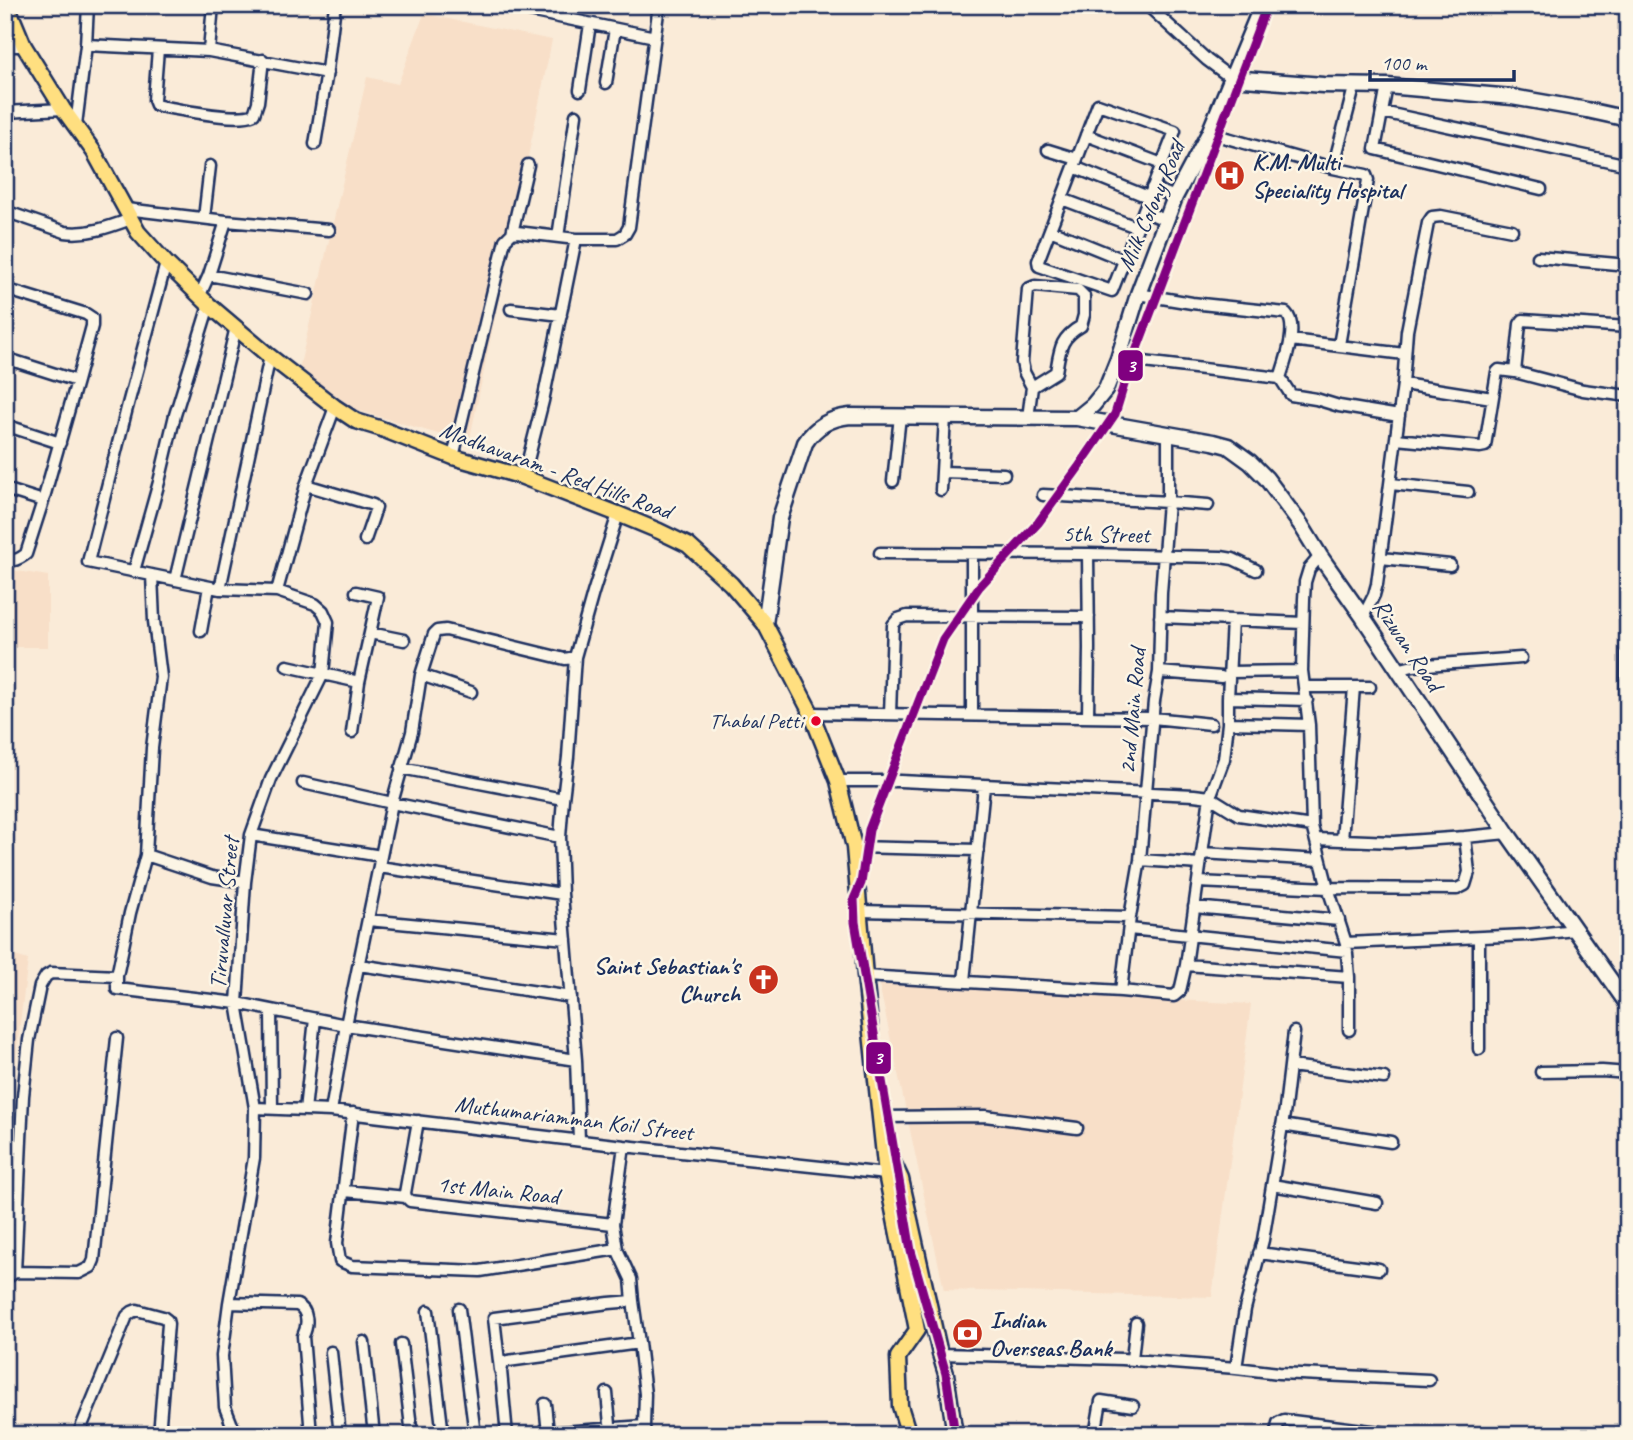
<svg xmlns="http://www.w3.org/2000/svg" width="1633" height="1440" font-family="Caveat,sans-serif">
  <rect width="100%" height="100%" fill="#faebd8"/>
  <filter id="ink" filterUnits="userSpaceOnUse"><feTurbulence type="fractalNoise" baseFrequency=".0143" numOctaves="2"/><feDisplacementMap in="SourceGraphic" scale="14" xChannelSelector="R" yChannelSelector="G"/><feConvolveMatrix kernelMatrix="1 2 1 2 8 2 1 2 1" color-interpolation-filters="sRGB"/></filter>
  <g filter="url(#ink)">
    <!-- built -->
    <path fill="#f8dfc8" d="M 424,14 L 552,40 L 469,443 L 356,410 L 299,369 L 367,77 L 398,84 Z
      M 5,569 L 48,576 L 48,647 L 5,647 Z
      M 5,953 L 28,960 L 5,1142 Z
      M 879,984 L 1251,1004 L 1212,1297 L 944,1290 Z"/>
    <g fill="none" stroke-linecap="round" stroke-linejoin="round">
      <defs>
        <path id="street" d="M 1147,5 L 1207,60 L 1231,78
          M 525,10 L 655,37
          M 86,45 L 209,51 L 327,73
          M 5,46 L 24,46
          M 158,49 L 154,100 L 156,105 L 164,107 C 184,110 238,122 254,114 L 258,102 L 263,60
          M 209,51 L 213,5
          M 606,83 L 615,29
          M 1387,86 L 1375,149 L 1541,189
          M 580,90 L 590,24
          M 1098,104 L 1175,131 L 1112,291 L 1039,266 L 1038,261 Z
          M 5,112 L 63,109
          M 1382,112 L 1628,165
          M 76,125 L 86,45 L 88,5
          M 1209,133 L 1333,168 L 1366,175 L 1368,180 L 1339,345
          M 1086,135 L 1162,164
          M 315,144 L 326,78 L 335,5
          M 1048,150 L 1077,159
          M 1074,167 L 1148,197
          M 1333,168 L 1355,84
          M 1152,188 L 1175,197
          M 1062,199 L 1136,227
          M 126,209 L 226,221 L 209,275 L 200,295
          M 5,211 L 65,232 C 88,235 109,227 131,219
          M 1144,211 L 1167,221
          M 204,218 L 210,166
          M 226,221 L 329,230
          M 1050,230 L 1124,260
          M 512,233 L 528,165
          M 558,237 L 576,115
          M 1538,257 L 1628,265
          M 166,263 L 127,408 L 88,562 L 220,589 L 277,591 L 315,604 L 323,611 L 328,622 L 323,674 L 271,779 L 251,835 L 245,882 L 237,1003 L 255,1108 L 254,1158 L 229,1303 L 222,1356 L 225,1407 L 236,1435
          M 209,275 L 308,294
          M 5,289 L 86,314 L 92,318 L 92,326 L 77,381
          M 1138,294 L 1192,303 L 1286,313 C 1299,326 1285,362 1280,378
          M 511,309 L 561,315
          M 1628,327 L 1523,320 L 1520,324 L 1515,372 L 1583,390 L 1628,396
          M 1291,340 L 1404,354
          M 5,358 L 77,381 L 43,501 L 26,554 C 19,559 14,562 5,559
          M 1118,359 L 1280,378 L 1291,395 L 1316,399 L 1339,406 L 1399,416
          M 1403,384 L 1492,398
          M 335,407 L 306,485 L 373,505 L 376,508 L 365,540
          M 1028,418 L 1032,387 L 1024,372 L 1022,362 L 1028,289 L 1035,286 L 1078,290 L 1084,296 L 1084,315 L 1081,326 C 1060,338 1060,349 1056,372 L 1032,387
          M 5,425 L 60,443
          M 1396,439 L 1480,447 L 1485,446 L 1497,372 L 1499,370 L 1515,372
          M 453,457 L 505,240 L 512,233 L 517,232 L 576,239
          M 942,472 L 1004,474
          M 520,476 L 527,464 L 543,401 L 576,239 L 617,239 L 625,234 L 629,227 L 659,5
          M 893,481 L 900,416
          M 1391,484 L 1468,492
          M 5,489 L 43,501
          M 941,490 L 945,417
          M 1043,495 L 1168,502 L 1208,505
          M 880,553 L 1088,554 L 1221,557 L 1233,559 L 1256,570
          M 972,554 L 972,715
          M 1381,558 L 1450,565
          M 134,571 L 159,482 L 175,415 L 209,305
          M 152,575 L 154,621 L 161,677 L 152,748 L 146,855 L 130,913 L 117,976 L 117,989 L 237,1003 L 346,1025 L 331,1111
          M 175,580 L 236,327
          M 220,589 L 270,356
          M 277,591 L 306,485
          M 356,592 L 378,597 L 370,633
          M 1628,592 L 1626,697 L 1628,778
          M 1160,617 L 1303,623
          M 1363,617 L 1374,595 L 1377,584 L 1403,384 L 1407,331 L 1428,223 L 1432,217 L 1441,216 L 1512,230
          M 1232,620 L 1228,698 L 1228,723 L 1224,759 L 1210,797 L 1186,965 L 1349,977
          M 201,631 L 209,587
          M 287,666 L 359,682 L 352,732
          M 1397,670 L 1413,666 L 1521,658
          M 1159,672 L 1221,677
          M 1230,672 L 1302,671
          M 359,682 L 370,633 L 404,640
          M 1304,687 L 1354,687 L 1342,840
          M 1354,687 L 1370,687
          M 471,692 L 421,675 L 434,634 L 437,631 L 446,630 L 565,659 L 575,657 L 593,593 L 618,514
          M 1228,698 L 1307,700
          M 811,713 L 1153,718 L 1211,724
          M 890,714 L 893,625 L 898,619 L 907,616 L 1089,617
          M 1088,716 L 1089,648 L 1088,554
          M 1228,723 L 1309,725 L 1312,826 L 1328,888 L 1346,943 L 1349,977 L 1349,1030
          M 1309,725 L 1302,671 L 1304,599 L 1305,582 L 1309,569 L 1320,556
          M 401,768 L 563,799 L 560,837
          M 838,781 L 900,781 L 1194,795 L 1210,797 L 1239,815 L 1312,826
          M 303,783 L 392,803 L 560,837 L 562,894 L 576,1060 L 346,1025 L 392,803 L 412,732 L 421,675
          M 563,799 L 568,757 L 575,657
          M 251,835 L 381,856
          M 1316,839 L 1394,842 L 1465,837 L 1507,833
          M 854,847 L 978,850
          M 1202,853 L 1320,860
          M 146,855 L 212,877 L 245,882
          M 1140,860 L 1200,864
          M 379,867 L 562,894
          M 1198,882 L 1328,888 L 1457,889 L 1465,885 L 1469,872 L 1465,837
          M 1194,907 L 1339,920
          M 860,911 L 1130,917
          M 368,920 L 566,939
          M 1129,929 L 1347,951
          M 1479,938 L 1479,1049
          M 1346,943 L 1527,935 L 1575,930
          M 359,965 L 571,997
          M 865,976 L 1121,991 L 1174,996 L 1180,991 L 1186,965
          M 964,981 L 984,786
          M 1121,991 L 1130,917 L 1140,860 L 1154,701 L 1159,672 L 1161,593 L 1168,502 L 1168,434
          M 271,1010 L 272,1109
          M 576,1060 L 579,1140
          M 1291,1066 L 1384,1078
          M 1541,1072 L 1602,1071 L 1628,1073
          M 255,1108 L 331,1111 L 624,1146 L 886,1174
          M 305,1110 L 315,1019
          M 353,1113 L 337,1243 L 340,1261 L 352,1266 L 480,1271 L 617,1249 L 613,1224 L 624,1146
          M 881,1117 L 985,1116 L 1077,1128
          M 1282,1125 L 1391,1142
          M 1272,1185 L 1377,1203
          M 345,1191 L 406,1197 L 410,1201 L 613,1224
          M 406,1197 L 405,1193 L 418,1121
          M 5,1219 L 16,1220
          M 617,1249 L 631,1279 L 633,1301
          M 1259,1253 L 1379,1269
          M 15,1272 L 79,1273 L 91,1267 L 94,1260 L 117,1038
          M 5,1279 L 15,1272 L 23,1096 L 29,1040 L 40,986 L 46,976 L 51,973 L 117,976
          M 229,1303 L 297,1305 C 309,1310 308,1326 303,1336 L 311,1435
          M 459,1309 L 475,1435
          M 428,1311 L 443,1435
          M 364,1342 L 374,1435
          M 401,1344 L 412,1435
          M 331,1352 L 340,1435
          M 940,1354 L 1122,1359 L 1236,1368 L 1245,1309 L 1263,1240 L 1285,1108 L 1294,1032
          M 1132,1359 L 1136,1323
          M 1236,1368 L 1279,1373 L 1429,1380
          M 500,1370 L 494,1318 L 609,1303 L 633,1301 L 639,1343
          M 607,1393 L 611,1435
          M 545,1404 L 548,1433
          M 78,1435 L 127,1316 L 132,1312 L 137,1310 L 163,1317 L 167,1320 L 168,1324 L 159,1435
          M 507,1435 L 501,1371 L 503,1363 L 508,1361 L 639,1343 L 645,1394 L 644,1426
          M 548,1435 L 548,1433 L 644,1426 L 645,1435
          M 1095,1435 L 1101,1401 L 1133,1406
          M 1276,1435 L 1278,1423 L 1284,1420 L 1404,1435"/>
        <path id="secondary" d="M 1231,78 L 1323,85 L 1387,86 L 1512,97 L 1587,110 L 1628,119
          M 1077,418 L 1093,405 L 1106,389 L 1118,359 L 1138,294 L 1175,197 L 1209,133 L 1262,5
          M 765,624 L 780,518 L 805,443 C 816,426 830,418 850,416 L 1077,418 L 1213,442 L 1228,446 L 1250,462 L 1266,478 L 1301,525 L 1320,556 L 1363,617 L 1507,833 L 1628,1005"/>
        <path id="primary" d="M 7,5 L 24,46 L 63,109 L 94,152 L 138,232 L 166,263 L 209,305 L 268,355 L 335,407 L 356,421 L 379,428 L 453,457 L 520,476 L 618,514 L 659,531 L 688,545 L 731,584 L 765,624 L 811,713 L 838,781 L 854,847 L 865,976 L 886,1174 L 917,1330 L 898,1357 L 900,1406 L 909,1435
          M 888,1151 L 901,1179 L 940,1354 L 946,1374 L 955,1435"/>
      </defs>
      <!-- street casing -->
      <use href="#street" stroke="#1b2f5e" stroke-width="15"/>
      <!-- secondary casing -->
      <use href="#secondary" stroke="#1b2f5e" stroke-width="19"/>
      <!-- primary casing -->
      <use href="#primary" stroke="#1b2f5e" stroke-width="19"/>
      <!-- street -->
      <use href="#street" stroke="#fcf5e5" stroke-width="10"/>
      <!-- secondary -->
      <use href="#secondary" stroke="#fcf5e5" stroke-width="14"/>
      <!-- primary -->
      <use href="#primary" stroke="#ffdf80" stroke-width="14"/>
      <defs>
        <path id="metro-1" d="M 955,1435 L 946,1374 L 911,1251 L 855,922 L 854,899 L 861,883 L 869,830 L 943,639 L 979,587 L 1038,523 L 1078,468 L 1115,414 L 1127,375 L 1267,5"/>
      </defs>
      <!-- metro-1 casing -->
      <use href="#metro-1" stroke="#fcf5e5" stroke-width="14"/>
      <!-- metro-1 -->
      <use href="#metro-1" stroke="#800080" stroke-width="9"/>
    </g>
  </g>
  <!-- icons -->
  <defs>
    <symbol id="hospital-disc" viewBox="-11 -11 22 22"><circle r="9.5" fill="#c8321e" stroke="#fcf5e5"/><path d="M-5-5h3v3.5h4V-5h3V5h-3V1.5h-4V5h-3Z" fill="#fff"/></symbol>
    <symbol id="church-disc" viewBox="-11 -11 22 22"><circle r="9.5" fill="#c8321e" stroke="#fcf5e5"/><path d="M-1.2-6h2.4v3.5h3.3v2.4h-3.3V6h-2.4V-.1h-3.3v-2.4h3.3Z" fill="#fff"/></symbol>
    <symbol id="bank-disc" viewBox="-11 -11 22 22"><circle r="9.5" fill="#c8321e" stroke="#fcf5e5"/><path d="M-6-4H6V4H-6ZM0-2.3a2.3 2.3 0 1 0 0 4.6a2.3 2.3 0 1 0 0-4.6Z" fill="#fff"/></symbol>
  </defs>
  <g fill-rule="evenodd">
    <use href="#hospital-disc" x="1212" y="158" width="35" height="35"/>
    <use href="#church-disc" x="746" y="962" width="35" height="35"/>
    <use href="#bank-disc" x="950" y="1316" width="35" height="35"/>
  </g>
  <!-- markers -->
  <circle fill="#e4002b" stroke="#fcf5e5" stroke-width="2.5" cx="816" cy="721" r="6"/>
  <g text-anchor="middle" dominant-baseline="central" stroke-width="5" stroke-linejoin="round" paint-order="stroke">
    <!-- bus labels -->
    <g font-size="22" fill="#1b2f5e" stroke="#fcf5e5" text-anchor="end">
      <text x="803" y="721">Thabal Petti</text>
    </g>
    <!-- poi labels -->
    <g font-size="24" font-weight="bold" fill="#1b2f5e" stroke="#fcf5e5" text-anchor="start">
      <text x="1252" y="162">K.M. Multi<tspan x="1252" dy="28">Speciality Hospital</tspan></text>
      <text x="740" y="966" text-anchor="end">Saint Sebastian's<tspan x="740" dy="28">Church</tspan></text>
      <text x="990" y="1320">Indian<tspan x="990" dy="28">Overseas Bank</tspan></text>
    </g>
    <!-- street labels -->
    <g font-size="24" fill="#1b2f5e" stroke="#fcf5e5">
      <text transform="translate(1151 206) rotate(-67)">Milk Colony Road</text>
      <text transform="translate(556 470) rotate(20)">Madhavaram - Red Hills Road</text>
      <text transform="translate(1106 534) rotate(1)">5th Street</text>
      <text transform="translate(1408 645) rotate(56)">Rizwan Road</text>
      <text transform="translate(1132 711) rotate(-85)">2nd Main Road</text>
      <text transform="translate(224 913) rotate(-85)">Tiruvalluvar Street</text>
      <text transform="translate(574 1118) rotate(7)">Muthumariamman Koil Street</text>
      <text transform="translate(498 1190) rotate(6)">1st Main Road</text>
    </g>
  </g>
  <g stroke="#fcf5e5" stroke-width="2.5">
    <rect x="1117" y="349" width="27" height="33" rx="7" fill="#800080"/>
    <rect x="865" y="1041" width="27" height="34" rx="7" fill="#800080"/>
  </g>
  <g font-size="19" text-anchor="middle" font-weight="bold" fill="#fff">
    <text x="1131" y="372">3</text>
    <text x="878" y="1064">3</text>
  </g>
  <!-- margin -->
  <rect width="1633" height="1440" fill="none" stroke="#fcf5e5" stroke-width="28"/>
  <rect x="14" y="14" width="1605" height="1412" fill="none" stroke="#1b2f5e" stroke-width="2.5" filter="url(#ink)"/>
  <!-- scale -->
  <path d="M1370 70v10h144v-10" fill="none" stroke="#1b2f5e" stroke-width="3.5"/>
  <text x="1381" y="70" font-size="21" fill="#1b2f5e" stroke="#fcf5e5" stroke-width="5" paint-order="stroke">100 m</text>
</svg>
